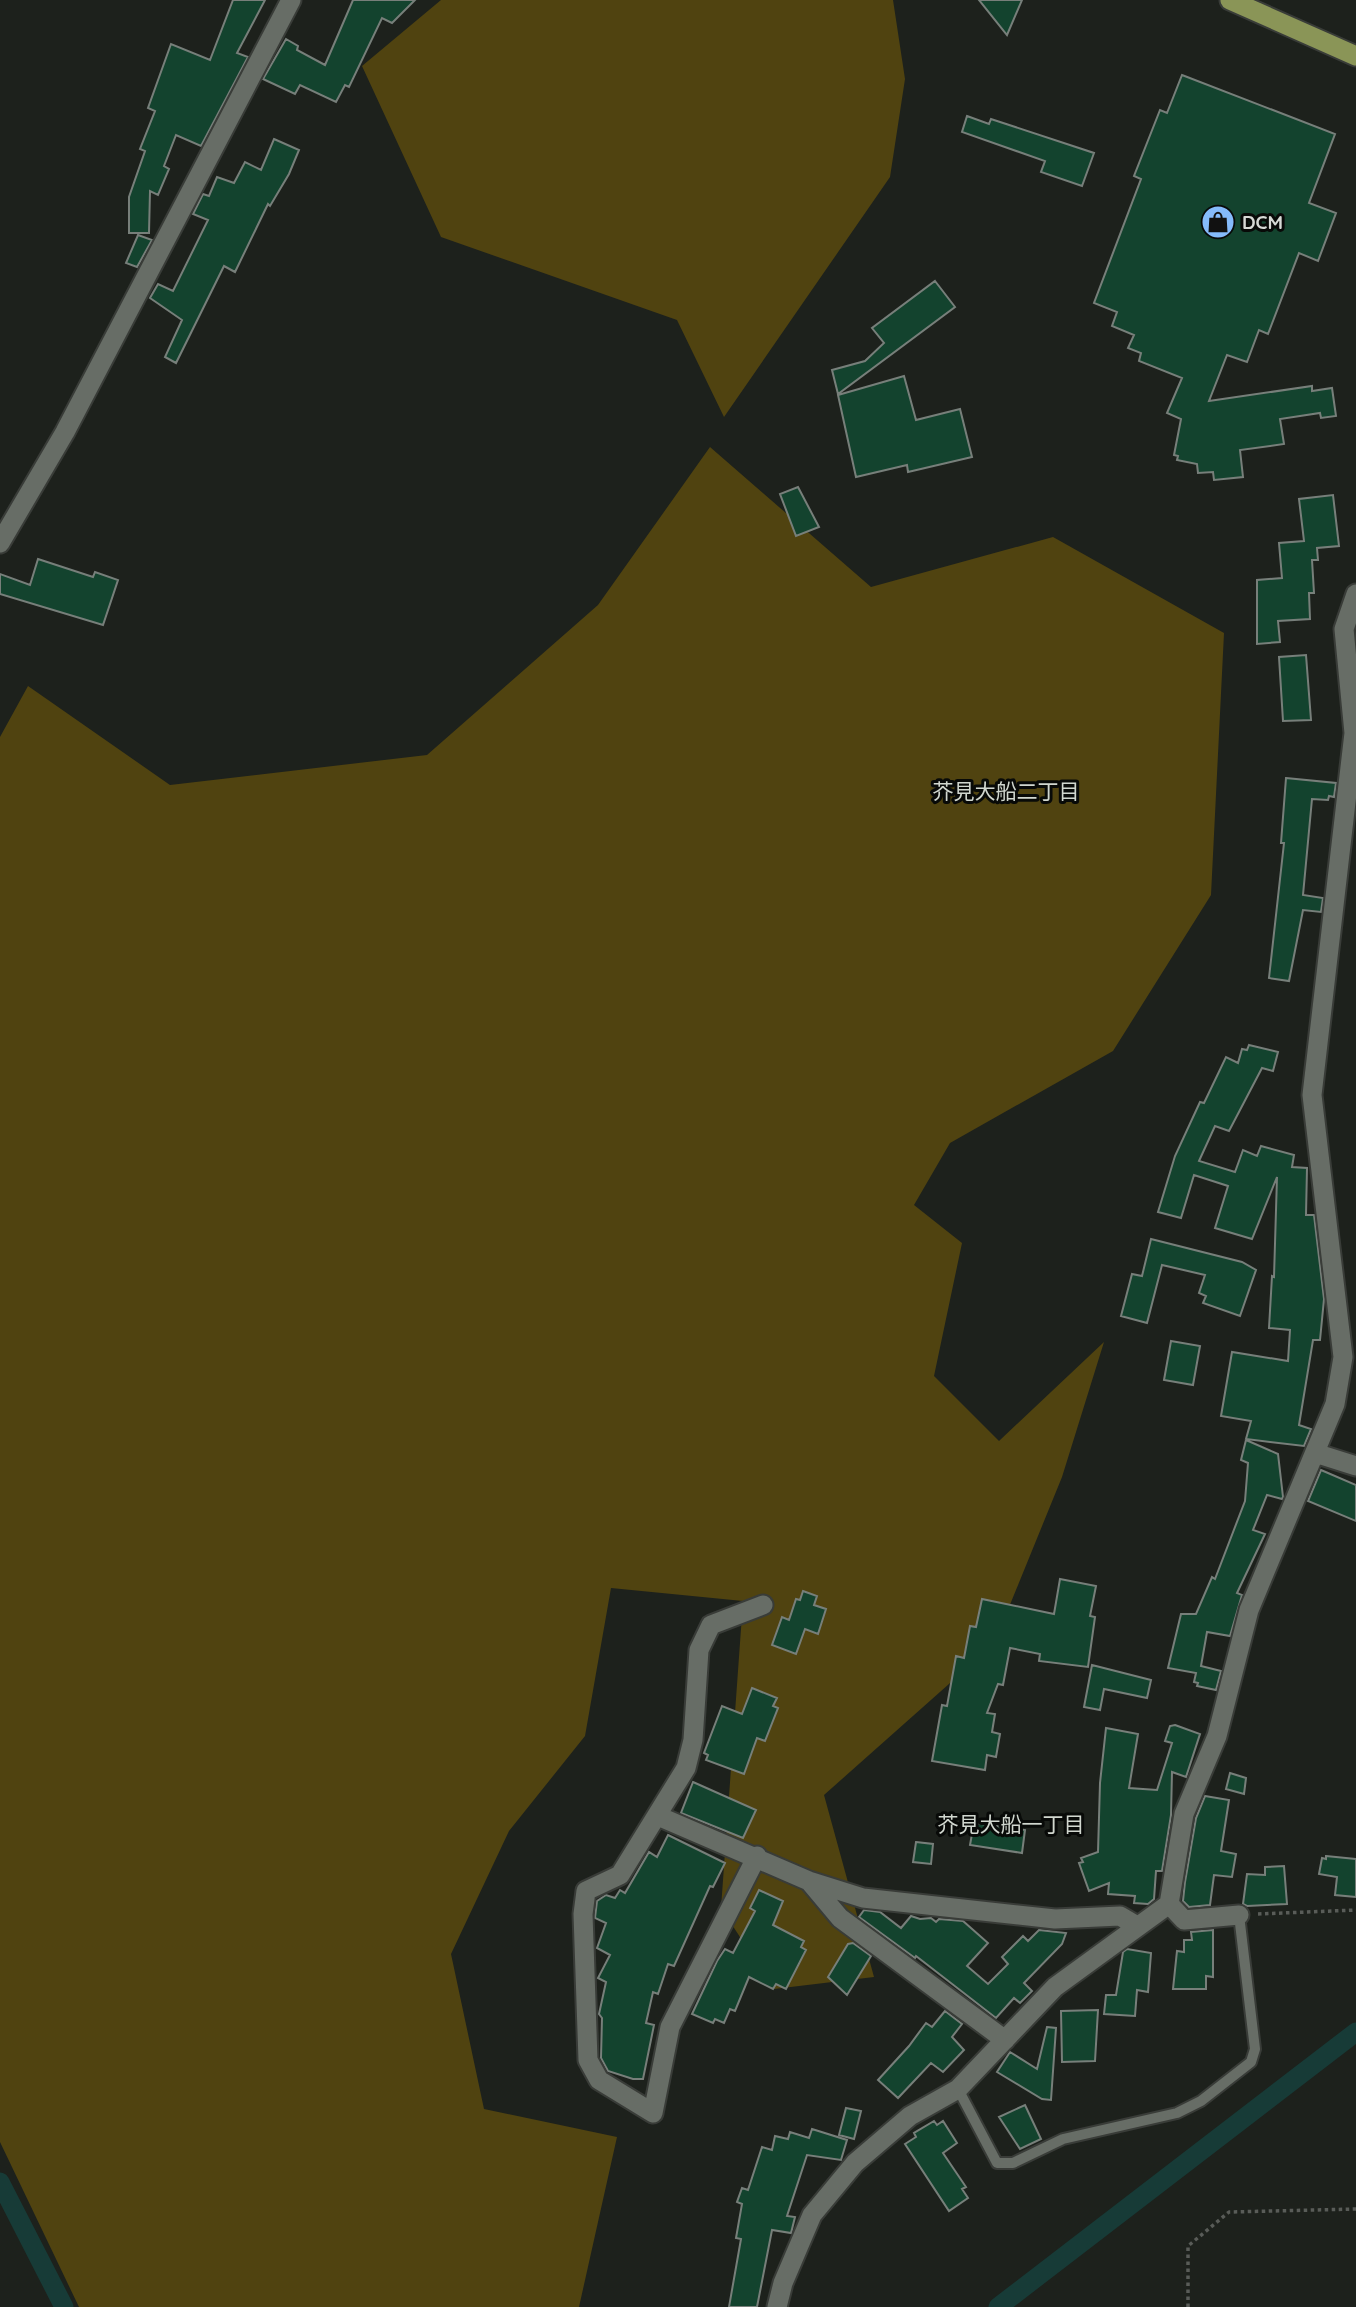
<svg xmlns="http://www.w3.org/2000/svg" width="1356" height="2307" font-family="Quicksand,'Noto Sans JP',sans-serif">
  <rect width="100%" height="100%" fill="#1d211c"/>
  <!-- green -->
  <path fill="#504310" d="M 441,0 L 893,0 L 905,79 L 890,177 L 724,417 L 677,320 L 441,237 L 362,66 Z
    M 710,447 L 871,587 L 1053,537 L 1224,633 L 1211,895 L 1113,1051 L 950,1143 L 914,1205 L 962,1243 L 934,1376 L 999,1441 L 1104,1342 L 1062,1477 L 994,1644 L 824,1795 L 874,1977 L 774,1989 L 721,1908 L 743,1601 L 611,1588 L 585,1736 L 509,1831 L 451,1954 L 484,2109 L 617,2137 L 579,2307 L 79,2307 L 0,2142 L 0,737 L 28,686 L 170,785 L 427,755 L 598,605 Z"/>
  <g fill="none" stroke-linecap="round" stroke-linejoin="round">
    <!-- canal -->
    <path stroke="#173b37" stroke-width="19" d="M 0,2182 L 64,2307
      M 998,2307 L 1356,2032"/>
  </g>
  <!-- building -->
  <path fill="#13432e" stroke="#777f7a" stroke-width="2" d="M 233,0 L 265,0 L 237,53 L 248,57 L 201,146 L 176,135 L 164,166 L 169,169 L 158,195 L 150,191 L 149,233 L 129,233 L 129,197 L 145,151 L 140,149 L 155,111 L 148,108 L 171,44 L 210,60 Z
    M 353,0 L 415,0 L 392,23 L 382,18 L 349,87 L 345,85 L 336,102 L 300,85 L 295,94 L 263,79 L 286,39 L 298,46 L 297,50 L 325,65 Z
    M 979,0 L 1022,0 L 1007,35 Z
    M 1182,75 L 1335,134 L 1309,203 L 1336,213 L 1318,261 L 1299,253 L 1268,334 L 1259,330 L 1247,362 L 1227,355 L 1209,401 L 1312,386 L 1312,391 L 1332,388 L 1336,416 L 1321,418 L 1320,413 L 1280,419 L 1284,444 L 1240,450 L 1243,477 L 1214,480 L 1213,472 L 1198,473 L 1197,464 L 1177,460 L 1178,456 L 1174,455 L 1181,419 L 1167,413 L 1182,378 L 1139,361 L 1141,353 L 1128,348 L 1134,335 L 1112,326 L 1117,312 L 1094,303 L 1141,179 L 1134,176 L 1160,110 L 1167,113 Z
    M 967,116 L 989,124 L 991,119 L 1094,153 L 1082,186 L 1041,172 L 1045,161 L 962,132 Z
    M 274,139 L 299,150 L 289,174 L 270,206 L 268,204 L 235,272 L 224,266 L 176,363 L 165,357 L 182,320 L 150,298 L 158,284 L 173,291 L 208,220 L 193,214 L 203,194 L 209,196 L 217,177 L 234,183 L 245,162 L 261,170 Z
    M 138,235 L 152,240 L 137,267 L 126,263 Z
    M 935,281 L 955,307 L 838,394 L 832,370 L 865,361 L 884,343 L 872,328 Z
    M 904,376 L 916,420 L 960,409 L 972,457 L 908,472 L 907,465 L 856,477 L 838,395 Z
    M 798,487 L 819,527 L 796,536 L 780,494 Z
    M 1333,495 L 1339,546 L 1317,548 L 1318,560 L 1312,560 L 1314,593 L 1309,593 L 1310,619 L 1278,621 L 1280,642 L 1257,644 L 1257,580 L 1282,578 L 1279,543 L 1304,541 L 1299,499 Z
    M 38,559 L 93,577 L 95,572 L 118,580 L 103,625 L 0,594 L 0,574 L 30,585 Z
    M 1306,655 L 1311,720 L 1283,721 L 1279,657 Z
    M 1286,778 L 1336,783 L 1334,797 L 1329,796 L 1328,800 L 1312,799 L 1303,895 L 1323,898 L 1321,912 L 1303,910 L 1289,981 L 1269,978 L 1284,843 L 1281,843 Z
    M 1249,1045 L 1278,1052 L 1273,1071 L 1262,1068 L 1229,1131 L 1215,1126 L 1199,1161 L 1235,1172 L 1243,1150 L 1257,1156 L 1261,1146 L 1294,1155 L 1292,1167 L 1307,1168 L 1306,1215 L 1314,1215 L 1324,1299 L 1320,1340 L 1313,1340 L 1299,1425 L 1311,1429 L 1304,1446 L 1246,1439 L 1251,1421 L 1221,1416 L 1232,1352 L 1288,1361 L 1290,1330 L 1269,1328 L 1272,1276 L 1274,1277 L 1277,1177 L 1252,1239 L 1215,1228 L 1228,1186 L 1194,1175 L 1181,1218 L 1158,1212 L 1175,1156 L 1200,1102 L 1204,1103 L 1226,1057 L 1238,1063 L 1242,1049 L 1247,1050 Z
    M 1151,1239 L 1242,1262 L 1256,1270 L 1240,1316 L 1203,1303 L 1206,1296 L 1199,1293 L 1205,1275 L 1162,1265 L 1147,1323 L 1121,1316 L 1132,1274 L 1142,1276 Z
    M 1171,1341 L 1200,1346 L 1193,1385 L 1164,1380 Z
    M 1246,1440 L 1278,1454 L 1283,1497 L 1282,1499 L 1267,1495 L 1253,1530 L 1265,1534 L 1237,1593 L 1242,1595 L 1230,1636 L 1207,1632 L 1201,1666 L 1221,1671 L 1216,1690 L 1197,1686 L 1198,1683 L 1194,1682 L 1196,1673 L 1168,1668 L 1181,1614 L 1196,1614 L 1212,1577 L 1215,1579 L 1245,1501 L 1248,1463 L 1241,1460 Z
    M 1321,1470 L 1356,1485 L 1356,1521 L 1308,1501 Z
    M 1060,1579 L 1096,1586 L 1090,1616 L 1095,1617 L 1088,1667 L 1039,1661 L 1040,1654 L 1010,1648 L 1003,1685 L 998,1684 L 987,1713 L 995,1714 L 992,1732 L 1000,1734 L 996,1757 L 987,1755 L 985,1770 L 932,1761 L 942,1705 L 947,1706 L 956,1656 L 964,1658 L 970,1626 L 976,1627 L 982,1599 L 1054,1614 Z
    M 803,1591 L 817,1596 L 814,1605 L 826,1609 L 818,1634 L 805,1629 L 796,1654 L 772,1645 L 782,1617 L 789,1620 L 796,1599 L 800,1600 Z
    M 1092,1665 L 1151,1680 L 1147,1698 L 1104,1689 L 1100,1710 L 1084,1707 Z
    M 752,1688 L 777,1698 L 773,1706 L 778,1708 L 765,1741 L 757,1738 L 744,1774 L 706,1760 L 708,1755 L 704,1753 L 722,1706 L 742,1714 Z
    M 1175,1725 L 1200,1734 L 1186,1777 L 1172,1772 L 1171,1815 L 1162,1871 L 1156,1871 L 1154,1899 L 1148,1904 L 1134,1903 L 1135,1896 L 1108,1894 L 1109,1883 L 1089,1891 L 1079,1863 L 1083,1862 L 1081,1858 L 1098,1852 L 1100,1783 L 1106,1728 L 1138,1734 L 1129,1788 L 1157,1790 L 1172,1743 L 1165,1741 L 1170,1726 Z
    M 1230,1773 L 1246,1778 L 1244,1794 L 1226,1789 Z
    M 693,1782 L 756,1810 L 743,1838 L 681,1813 Z
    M 1205,1796 L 1229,1800 L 1221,1851 L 1236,1854 L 1232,1877 L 1214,1875 L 1210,1905 L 1189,1907 L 1183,1901 L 1185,1882 L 1196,1818 Z
    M 974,1823 L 1025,1830 L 1022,1853 L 970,1845 Z
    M 668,1835 L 725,1863 L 713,1887 L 710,1886 L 674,1966 L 668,1964 L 658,1994 L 653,1992 L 646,2023 L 654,2025 L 643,2079 L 633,2079 L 608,2071 L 601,2058 L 602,2018 L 599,2014 L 606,1982 L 598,1978 L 610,1955 L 597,1948 L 606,1923 L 595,1918 L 597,1901 L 606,1895 L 615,1898 L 620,1890 L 625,1893 L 649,1852 L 657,1857 Z
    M 916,1842 L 933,1844 L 931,1864 L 913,1862 Z
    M 1326,1856 L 1356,1859 L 1356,1897 L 1335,1895 L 1337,1877 L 1319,1874 L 1322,1858 L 1326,1859 Z
    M 1284,1866 L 1287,1904 L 1247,1906 L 1243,1904 L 1247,1874 L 1265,1875 L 1265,1867 Z
    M 759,1890 L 783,1901 L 773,1925 L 804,1941 L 801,1947 L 806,1950 L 786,1989 L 776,1984 L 773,1989 L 749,1977 L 735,2011 L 730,2009 L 724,2023 L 715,2019 L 713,2023 L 692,2014 L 717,1961 L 725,1949 L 733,1953 L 755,1911 L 750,1908 Z
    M 864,1910 L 880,1912 L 901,1928 L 911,1916 L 920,1919 L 931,1918 L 936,1922 L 939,1919 L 963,1921 L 988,1943 L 967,1966 L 988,1984 L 1008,1964 L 1002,1957 L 1023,1936 L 1028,1941 L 1039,1930 L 1066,1933 L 1062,1944 L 1024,1983 L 1032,1991 L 1020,2003 L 1014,1998 L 996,2018 L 916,1956 L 915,1958 L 859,1917 Z
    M 1213,1930 L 1213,1977 L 1206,1976 L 1206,1989 L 1173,1989 L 1177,1951 L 1184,1952 L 1184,1940 L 1192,1940 L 1191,1932 Z
    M 853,1943 L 871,1956 L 847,1995 L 828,1977 L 848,1944 Z
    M 1127,1949 L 1151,1953 L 1148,1992 L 1137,1990 L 1135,2016 L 1104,2014 L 1106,1995 L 1116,1995 L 1123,1952 Z
    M 1098,2010 L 1095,2061 L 1062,2062 L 1061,2011 Z
    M 945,2011 L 962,2024 L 952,2037 L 964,2050 L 943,2072 L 931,2063 L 898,2098 L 878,2080 L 909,2046 L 926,2023 L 932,2027 Z
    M 1047,2027 L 1056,2028 L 1051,2100 L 1042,2099 L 997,2072 L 1010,2052 L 1037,2069 Z
    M 1025,2105 L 1041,2139 L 1020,2149 L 999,2117 Z
    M 846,2108 L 861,2111 L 854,2139 L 839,2135 Z
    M 934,2121 L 937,2125 L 943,2121 L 957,2143 L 943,2153 L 966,2187 L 962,2189 L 968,2198 L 949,2211 L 905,2144 L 916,2137 L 914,2133 Z
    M 812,2129 L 847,2140 L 841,2160 L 807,2155 L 787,2216 L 795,2217 L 791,2233 L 772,2230 L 757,2307 L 729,2307 L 741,2239 L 736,2238 L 742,2204 L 737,2202 L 742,2188 L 748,2190 L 762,2147 L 772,2150 L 775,2136 L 788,2139 L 790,2132 L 809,2138 Z"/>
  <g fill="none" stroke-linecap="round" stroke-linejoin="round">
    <defs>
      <path id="service" d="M 958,2089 L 997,2163 L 1013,2163 L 1063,2139 L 1177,2113 L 1201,2101 L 1251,2062 L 1255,2049 L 1239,1915"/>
      <path id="minor" d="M 0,543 L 65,432 L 291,0
        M 1315,1453 L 1356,1466
        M 658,1816 L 809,1881 L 863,1898 L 1055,1919 L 1120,1916 L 1137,1926
        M 757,1856 L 670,2027 L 653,2113 L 599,2080 L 588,2060 L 583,1914 L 586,1891 L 620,1875 L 686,1768 L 693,1740 L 699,1650 L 711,1625 L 763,1605
        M 809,1881 L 840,1918 L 1005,2040
        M 1169,1904 L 1184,1920 L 1239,1915
        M 777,2307 L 783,2283 L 812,2215 L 855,2163 L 910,2116 L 958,2089 L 1055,1987 L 1169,1904 L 1184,1814 L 1217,1736 L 1249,1610 L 1335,1404 L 1343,1357 L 1312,1095 L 1354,733 L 1344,629 L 1356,594"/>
      <path id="trunk" d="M 1230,0 L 1356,56"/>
    </defs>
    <!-- service casing -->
    <use href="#service" stroke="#393c38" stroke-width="14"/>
    <!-- minor casing -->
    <use href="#minor" stroke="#393c38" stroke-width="23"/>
    <!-- trunk casing -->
    <use href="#trunk" stroke="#393c38" stroke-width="23"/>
    <!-- path -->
    <path stroke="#595c58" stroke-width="3.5" stroke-dasharray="3.5 3.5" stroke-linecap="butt" d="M 1258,1914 L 1356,1910
      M 1188,2307 L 1188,2246 L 1229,2212 L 1356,2209"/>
    <!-- service -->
    <use href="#service" stroke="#676d66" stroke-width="10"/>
    <!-- minor -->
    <use href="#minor" stroke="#676d66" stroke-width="19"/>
    <!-- trunk -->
    <use href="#trunk" stroke="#8a9557" stroke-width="19"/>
  </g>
  <!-- icons -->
  <defs>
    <symbol id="shop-disc" viewBox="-11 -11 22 22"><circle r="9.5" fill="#85bbfb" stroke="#080a08"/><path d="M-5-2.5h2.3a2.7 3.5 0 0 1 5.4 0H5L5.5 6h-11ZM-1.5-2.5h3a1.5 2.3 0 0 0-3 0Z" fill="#111"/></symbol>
  </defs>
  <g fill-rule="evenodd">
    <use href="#shop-disc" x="1199" y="203" width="38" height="38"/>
  </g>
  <g text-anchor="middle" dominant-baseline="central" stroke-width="6" stroke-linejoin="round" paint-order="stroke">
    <!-- poi labels -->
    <g font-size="19" font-weight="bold" fill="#d6d9d5" stroke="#080a08" text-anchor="start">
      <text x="1242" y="222">DCM</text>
    </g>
    <!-- neighbourhood labels -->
    <g font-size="21" fill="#d1d7cf" stroke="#080a08">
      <text x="1006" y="791">芥見大船二丁目</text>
      <text x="1011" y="1824">芥見大船一丁目</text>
    </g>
  </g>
</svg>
